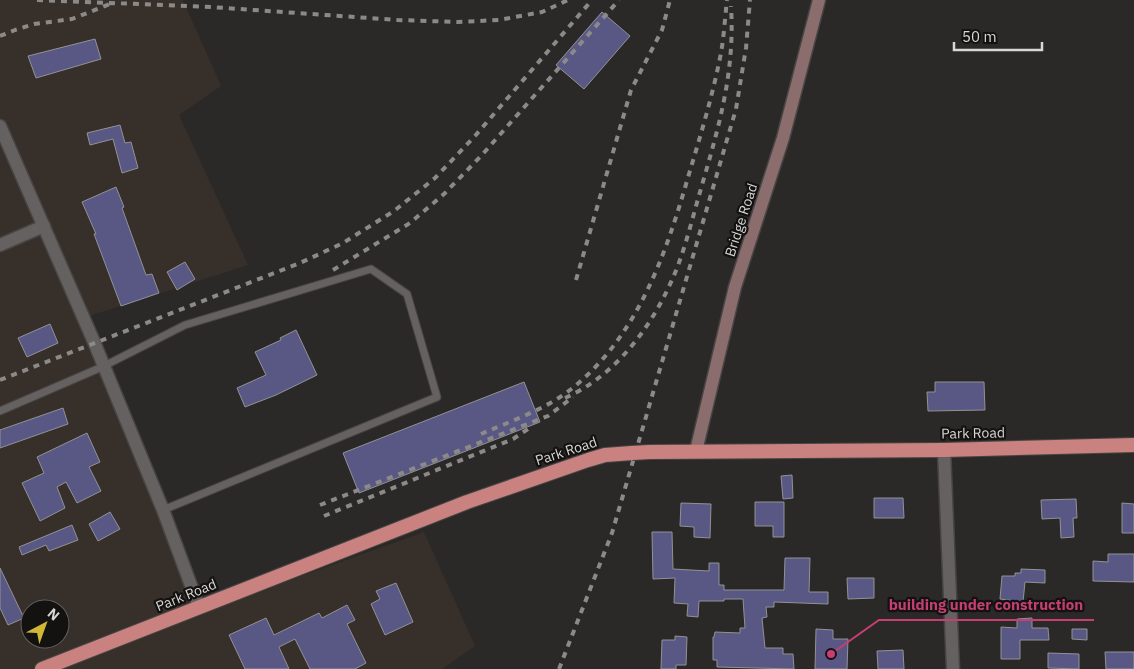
<svg xmlns="http://www.w3.org/2000/svg" width="1134" height="669" font-family="'IBM Plex Sans',sans-serif">
  <rect width="100%" height="100%" fill="#2b2928"/>
  <!-- built -->
  <path fill="#372f2a" fill-rule="evenodd" d="M 0,0 L 183,0 L 221,86 L 179,115 L 248,265 L 86,317 L 204,611 L 424,532 L 475,646 L 442,669 L 0,669 ZM 30,609 L 60,609 L 60,639 L 30,639 Z"/>
  <!-- building -->
  <path fill="#595885" stroke="#929295" d="M 602,12 L 630,36 L 584,89 L 556,65 Z
    M 95,39 L 101,59 L 36,78 L 28,56 Z
    M 120,125 L 125,143 L 131,142 L 138,168 L 122,173 L 113,139 L 90,145 L 87,133 Z
    M 116,187 L 124,207 L 122,208 L 146,275 L 152,274 L 159,293 L 121,306 L 94,234 L 96,234 L 82,202 Z
    M 185,262 L 195,279 L 177,290 L 167,272 Z
    M 50,324 L 58,343 L 27,357 L 18,338 Z
    M 296,330 L 317,375 L 276,395 L 245,407 L 237,388 L 266,375 L 255,352 L 281,340 L 280,338 Z
    M 524,382 L 540,422 L 359,493 L 343,453 Z
    M 935,382 L 984,382 L 985,410 L 928,411 L 927,392 L 935,392 Z
    M 63,408 L 68,424 L 0,448 L 0,430 Z
    M 87,433 L 100,462 L 89,467 L 101,491 L 77,503 L 66,482 L 57,487 L 65,508 L 40,521 L 22,483 L 44,473 L 37,457 Z
    M 792,475 L 793,498 L 783,499 L 781,476 Z
    M 874,498 L 903,498 L 904,518 L 874,518 Z
    M 1076,499 L 1077,518 L 1073,518 L 1074,537 L 1061,538 L 1060,518 L 1042,519 L 1041,500 Z
    M 755,502 L 784,502 L 784,537 L 773,537 L 773,526 L 755,526 Z
    M 681,503 L 711,504 L 710,538 L 694,537 L 694,527 L 680,526 Z
    M 1122,503 L 1134,504 L 1134,533 L 1122,533 Z
    M 110,512 L 120,529 L 98,541 L 89,524 Z
    M 72,525 L 78,540 L 49,551 L 46,545 L 22,555 L 19,547 Z
    M 652,532 L 672,532 L 673,569 L 709,571 L 709,563 L 719,563 L 719,585 L 724,585 L 724,590 L 784,590 L 785,558 L 810,558 L 809,592 L 828,592 L 828,604 L 774,602 L 774,607 L 766,607 L 767,617 L 762,618 L 765,648 L 783,648 L 783,654 L 793,654 L 794,669 L 717,667 L 717,660 L 713,660 L 713,637 L 714,637 L 715,632 L 740,633 L 740,628 L 745,628 L 743,599 L 724,599 L 724,601 L 699,601 L 698,617 L 687,616 L 688,604 L 674,603 L 675,578 L 653,579 Z
    M 1108,554 L 1134,554 L 1134,582 L 1093,581 L 1093,561 L 1108,562 Z
    M 0,568 L 24,618 L 8,625 L 0,608 Z
    M 1021,569 L 1045,570 L 1045,583 L 1025,582 L 1023,602 L 1000,599 L 1002,576 L 1015,576 L 1015,573 L 1021,573 Z
    M 847,578 L 874,578 L 874,598 L 848,599 Z
    M 396,583 L 413,622 L 385,635 L 371,604 L 380,599 L 376,591 Z
    M 347,605 L 355,620 L 347,624 L 366,663 L 355,669 L 310,669 L 295,639 L 279,647 L 289,669 L 245,669 L 229,635 L 266,618 L 274,635 L 319,613 L 322,618 Z
    M 1032,618 L 1032,628 L 1048,628 L 1049,640 L 1020,640 L 1020,659 L 1001,659 L 1001,627 L 1017,628 L 1017,619 Z
    M 816,629 L 833,630 L 833,639 L 848,639 L 847,669 L 815,669 Z
    M 1072,629 L 1087,629 L 1087,640 L 1072,639 Z
    M 675,636 L 687,637 L 686,665 L 676,665 L 676,669 L 661,669 L 662,640 L 675,640 Z
    M 903,650 L 904,669 L 878,669 L 877,651 Z
    M 1105,652 L 1134,652 L 1134,669 L 1106,669 Z
    M 1048,653 L 1079,654 L 1079,669 L 1048,668 Z"/>
  <g fill="none" stroke-linecap="round" stroke-linejoin="round">
    <defs>
      <path id="service" d="M 0,411 L 102,367 L 185,325 L 371,269 L 407,294 L 437,397 L 163,510"/>
      <path id="minor" d="M 0,245 L 44,226
        M 944,450 L 953,669"/>
      <path id="tertiary" d="M 0,126 L 94,342 L 163,510 L 199,607"/>
      <path id="secondary" d="M 696,451 L 735,287 L 783,138 L 819,0"/>
      <path id="trunk" d="M 649,452 L 944,450 L 1134,445
        M 42,669 L 467,502 L 588,460 L 605,455 L 632,453"/>
    </defs>
    <!-- service casing -->
    <use href="#service" stroke="#474543" stroke-width="9"/>
    <!-- minor casing -->
    <use href="#minor" stroke="#474543" stroke-width="15"/>
    <!-- tertiary casing -->
    <use href="#tertiary" stroke="#474543" stroke-width="15"/>
    <!-- secondary casing -->
    <use href="#secondary" stroke="#474543" stroke-width="15"/>
    <!-- trunk casing -->
    <use href="#trunk" stroke="#474543" stroke-width="16"/>
    <!-- service -->
    <use href="#service" stroke="#646160" stroke-width="7"/>
    <!-- minor -->
    <use href="#minor" stroke="#646160" stroke-width="12"/>
    <!-- tertiary -->
    <use href="#tertiary" stroke="#646160" stroke-width="12"/>
    <!-- secondary -->
    <use href="#secondary" stroke="#8a6d6c" stroke-width="12"/>
    <!-- trunk -->
    <use href="#trunk" stroke="#c9827f" stroke-width="14"/>
    <!-- rail -->
    <path stroke="#8c8a89" stroke-width="4" stroke-dasharray="6 6" stroke-linecap="butt" d="M 37,0 L 211,7 L 398,20 L 457,22 L 499,20 L 542,12 L 568,0
      M 0,36 L 15,30 L 34,24 L 72,19 L 110,4
      M 333,270 L 410,223 L 444,194 L 481,156 L 619,0
      M 576,280 L 631,90 L 662,30 L 670,0
      M 0,380 L 300,263 L 343,243 L 394,211 L 435,178 L 475,136 L 592,0
      M 565,398 C 619,374 656,321 677,268 C 687,242 694,212 702,185 C 720,123 735,70 731,6
      M 481,434 C 511,421 544,410 570,390 C 638,337 666,254 689,174 C 701,134 713,94 721,53 C 724,36 725,17 727,0
      M 320,505 L 548,416 L 573,397
      M 324,516 L 513,439 L 531,427
      M 559,669 L 612,533 L 736,109 L 746,48 L 750,0"/>
    <defs>
      <path id="trunk-bridge" d="M 632,453 L 649,452"/>
    </defs>
    <!-- trunk-bridge casing -->
    <use href="#trunk-bridge" stroke="#474543" stroke-width="16" stroke-linecap="butt"/>
    <!-- trunk-bridge -->
    <use href="#trunk-bridge" stroke="#c9827f" stroke-width="14"/>
  </g>
  <g text-anchor="middle" dominant-baseline="central" stroke-width="4.5" stroke-linejoin="round" paint-order="stroke">
    <!-- street labels -->
    <g font-size="14" fill="#d9d7d6" stroke="#131211">
      <text transform="translate(741 220) rotate(-72)">Bridge Road</text>
      <text transform="translate(973 433) rotate(-1)">Park Road</text>
      <text transform="translate(566 451) rotate(-18)">Park Road</text>
      <text transform="translate(186 595) rotate(-22)">Park Road</text>
    </g>
  </g>
  <!-- callouts -->
  <path fill="none" stroke="#c73e74" stroke-width="2" d="M831 654L879 620H1094"/>
  <circle fill="#c73e74" stroke="#131211" stroke-width="2" cx="831" cy="654" r="5"/>
  <g font-size="15" text-anchor="middle" font-weight="bold" fill="#c73e74" stroke="#131211" stroke-width="4.5" stroke-linejoin="round" paint-order="stroke">
    <text x="986" y="610">building under construction</text>
  </g>
  <!-- north arrow -->
  <g transform="translate(45 624) rotate(41)"><circle r="24" fill="#131211" stroke="#626160"/>
  <path d="M0-4L9 19L0 12L-9 19Z" fill="#d1b736"/>
  <text y="-8" font-size="14" font-weight="bold" text-anchor="middle" fill="#d9d7d6">N</text>
  </g>
  <!-- scale -->
  <path d="M954 42v8h88v-8" fill="none" stroke="#d9d7d6" stroke-width="2.5"/>
  <text x="962" y="42" font-size="15" fill="#d9d7d6" stroke="#131211" stroke-width="4" paint-order="stroke">50 m</text>
</svg>
